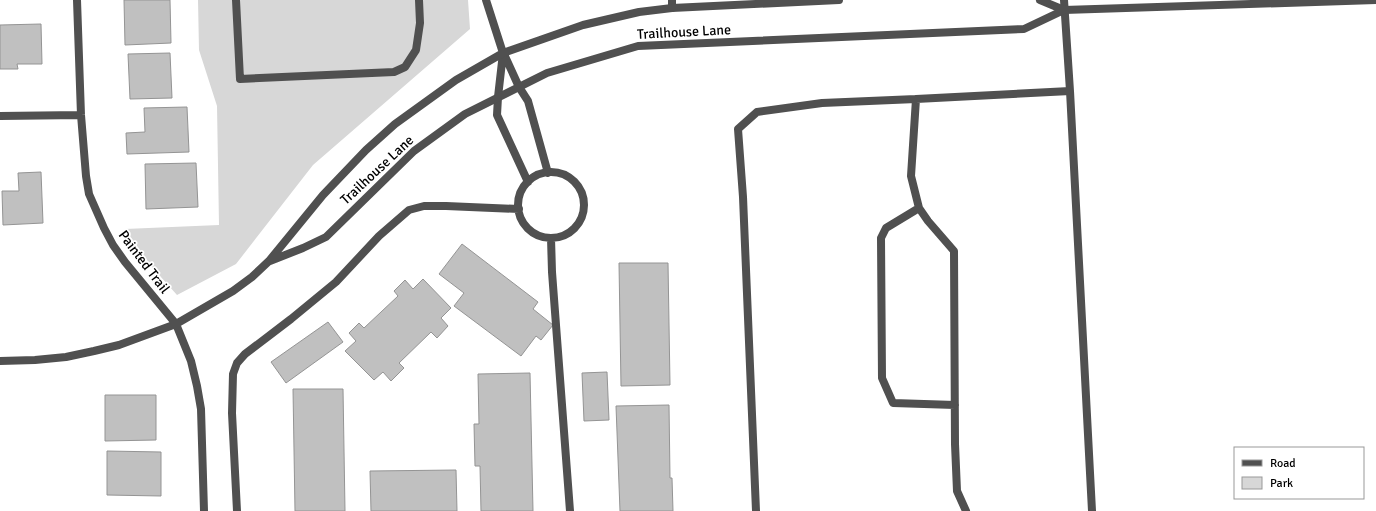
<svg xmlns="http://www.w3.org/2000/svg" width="1376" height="511" font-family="Signika,sans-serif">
  <rect width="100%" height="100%" fill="#fff"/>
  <!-- green -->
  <path fill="#d7d7d7" d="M 198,0 L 468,0 L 470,29 L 313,165 L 236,264 L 177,295 L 152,267 L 125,229 L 219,225 L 217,106 L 199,50 Z"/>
  <!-- building -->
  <path fill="#c0c0c0" stroke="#949494" d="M 124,0 L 170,0 L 171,43 L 125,45 Z
    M 41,24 L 42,64 L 17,64 L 18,69 L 0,69 L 0,25 Z
    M 170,53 L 172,98 L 130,99 L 128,54 Z
    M 187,107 L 189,152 L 127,154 L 126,133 L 145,132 L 144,108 Z
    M 196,163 L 198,207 L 146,209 L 145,164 Z
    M 41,172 L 43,223 L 3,225 L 2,191 L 19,191 L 18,173 Z
    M 462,244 L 538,302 L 533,309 L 553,325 L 541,340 L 536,336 L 521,356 L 454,306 L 464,293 L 439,274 Z
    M 619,263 L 668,263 L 670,385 L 621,386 Z
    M 423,279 L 451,308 L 441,318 L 448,326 L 437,338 L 431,332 L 399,363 L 404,368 L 391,381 L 383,372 L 374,380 L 345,351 L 356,341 L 349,333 L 359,323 L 364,328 L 398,296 L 394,291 L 405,280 L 413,289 Z
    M 328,322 L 343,342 L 286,383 L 271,362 Z
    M 607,372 L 609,420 L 584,421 L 582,373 Z
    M 530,373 L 533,511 L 481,511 L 480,466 L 475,466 L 474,424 L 479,424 L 478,374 Z
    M 293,389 L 343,389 L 345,511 L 295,511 Z
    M 105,395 L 156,395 L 156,440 L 105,441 Z
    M 669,405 L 670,478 L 672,478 L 673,511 L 620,511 L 616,406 Z
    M 107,451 L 161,452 L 161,496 L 107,495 Z
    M 456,470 L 457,511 L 371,511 L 370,471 Z"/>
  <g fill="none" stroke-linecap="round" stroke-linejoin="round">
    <!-- service -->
    <path stroke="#505050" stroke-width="8" d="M 236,0 L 240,79 L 394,72 L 405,67 L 416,50 L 420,23 L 419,0
      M 672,0 L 672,8
      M 1064,0 L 1070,91 L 1092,511
      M 503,53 L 498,97 L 497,115 L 528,182
      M 504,54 L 519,87 L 528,101 L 548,173
      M 916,99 L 1070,91
      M518 205a33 33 0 1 1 66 0a33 33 0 1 1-66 0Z
      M 919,208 L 886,228 L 881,238 L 882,378 L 893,403 L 955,405
      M 551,238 L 552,272 L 570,511
      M 237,511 L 232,413 L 233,374 L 237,363 L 245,354 L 291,319 L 336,282 L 379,236 L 409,210 L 424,206 L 446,206 L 519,209
      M 756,511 L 743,197 L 738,129 L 757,112 L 822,103 L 916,99 L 911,176 L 919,208 L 928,221 L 954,251 L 955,444 L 957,491 L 966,511"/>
    <!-- minor -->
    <path stroke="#505050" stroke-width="8" d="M 77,0 L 81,115 L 86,176 L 89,194 L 104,228 L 113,245 L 125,262 L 176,324 L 191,361 L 197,386 L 201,409 L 204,511
      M 486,0 L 503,53
      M 1040,0 L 1064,10 L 1376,0
      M 0,116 L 81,115
      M 270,261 L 303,248 L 326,237 L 414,151 L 465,114 L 547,73 L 638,46 L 1024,29 L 1064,10
      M 0,361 L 35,360 L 66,357 L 94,351 L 119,345 L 176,324 L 233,291 L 252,277 L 269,261 L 323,195 L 366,150 L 395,124 L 456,80 L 503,53 L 583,25 L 639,12 L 672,8 L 839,0"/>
  </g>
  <g text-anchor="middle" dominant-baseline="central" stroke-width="3.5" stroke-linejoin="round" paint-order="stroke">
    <!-- street labels -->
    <g font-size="14" fill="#000" stroke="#fff">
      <text transform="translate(684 32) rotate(-3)">Trailhouse Lane</text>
      <text transform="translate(377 170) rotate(-43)">Trailhouse Lane</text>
      <text transform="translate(144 262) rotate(53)">Painted Trail</text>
    </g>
  </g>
  <!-- legend -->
  <rect x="1234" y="447" width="130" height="52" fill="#ffffff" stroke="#999999"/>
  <rect x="1242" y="460" width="20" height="6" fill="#505050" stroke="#999999"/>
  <text x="1270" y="467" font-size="12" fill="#000000">Road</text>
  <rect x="1242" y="477" width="20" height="12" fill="#d7d7d7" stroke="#999999"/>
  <text x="1270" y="487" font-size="12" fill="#000000">Park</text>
</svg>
